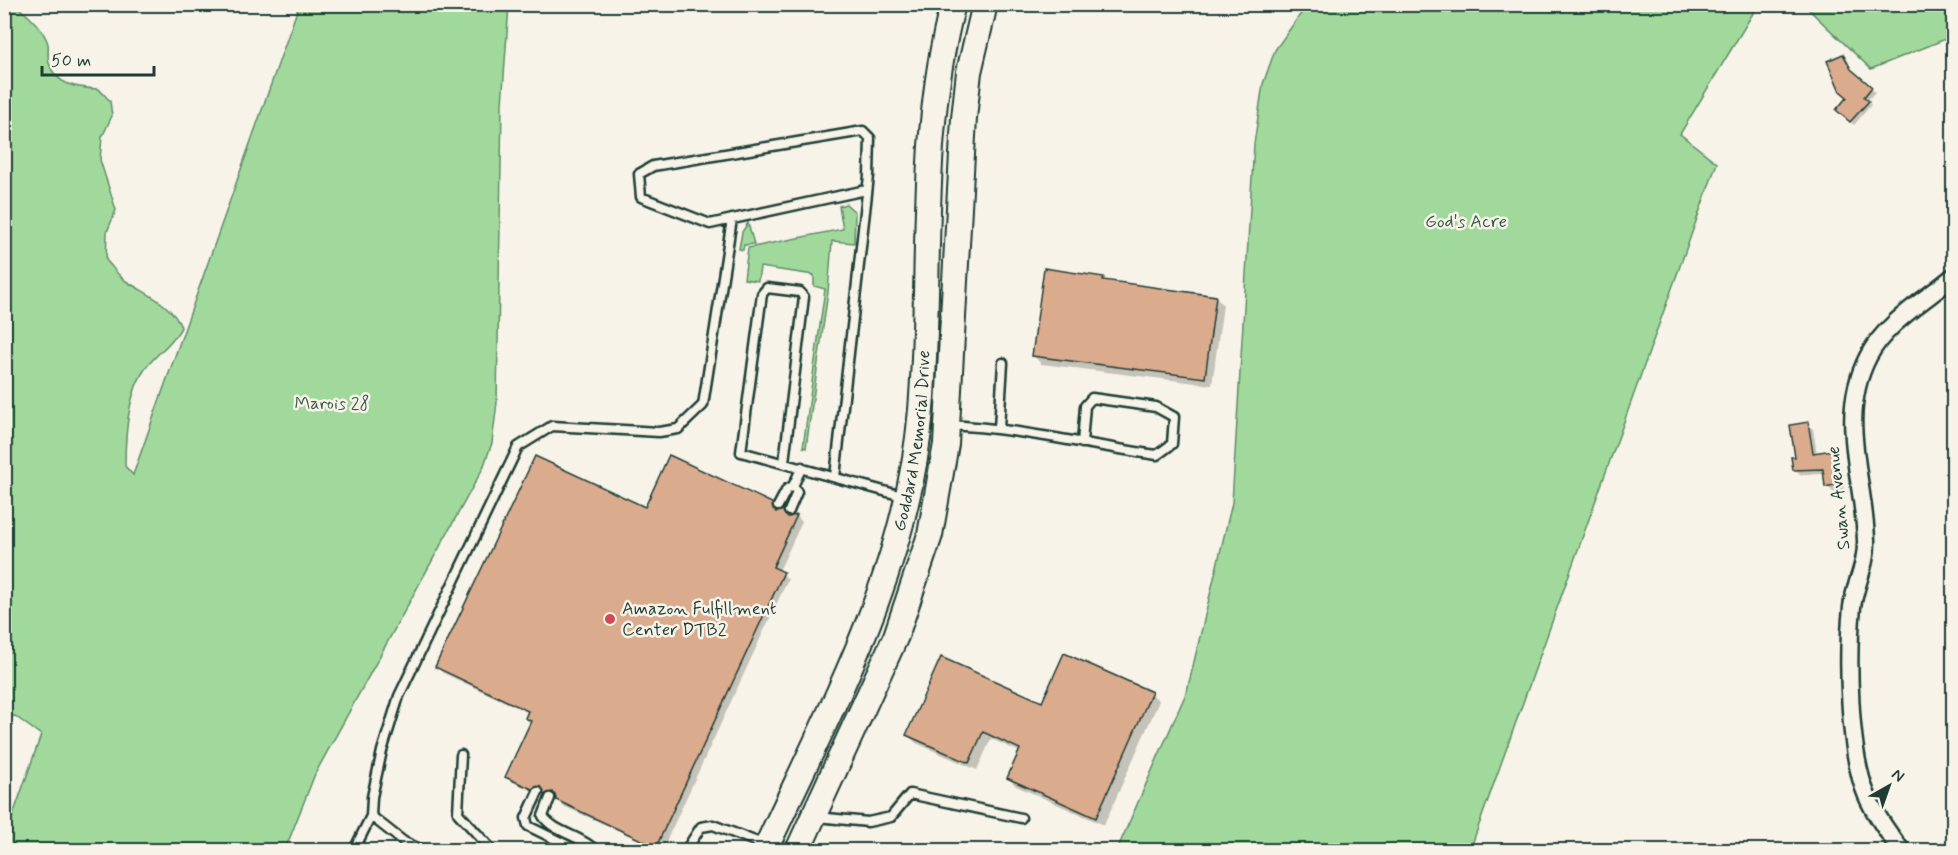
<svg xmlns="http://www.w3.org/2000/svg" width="1958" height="855" font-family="Mynerve,sans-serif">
  <rect width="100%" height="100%" fill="#f7f3e8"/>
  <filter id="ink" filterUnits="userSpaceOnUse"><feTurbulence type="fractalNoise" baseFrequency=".0167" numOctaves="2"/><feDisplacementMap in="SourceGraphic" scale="12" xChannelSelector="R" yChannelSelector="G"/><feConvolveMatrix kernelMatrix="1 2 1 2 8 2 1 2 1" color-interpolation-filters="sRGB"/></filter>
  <g filter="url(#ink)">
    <!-- green -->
    <path fill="#a1d99d" stroke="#608b68" stroke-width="1.5" d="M 10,5 L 15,5 C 27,14 44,28 48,44 C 49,50 47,57 49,63 C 56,86 78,88 99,89 L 110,101 L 112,116 L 102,137 L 100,160 L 116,210 L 107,232 L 106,260 C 112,266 119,277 126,281 C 146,294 171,303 181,327 C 177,339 154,356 145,369 C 128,393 125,437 125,466 L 133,475 L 299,5 L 509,5 L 502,104 L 497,402 L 492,443 L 483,468 L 315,774 L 285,850 L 5,850 L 5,838 L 41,735 L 15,716 L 4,718 L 4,8 Z
      M 1307,5 L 1758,5 L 1680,134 L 1717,163 L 1470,850 L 1117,850 L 1187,691 L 1232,503 L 1254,144 L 1263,84 L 1275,50 Z
      M 1804,5 L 1953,5 L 1953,36 L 1871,69 Z
      M 846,204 L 855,212 L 854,243 L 832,241 L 828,292 L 806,448 L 803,447 L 825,289 L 814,286 L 814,275 L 760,267 L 758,281 L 744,279 L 748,248 L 843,229 L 839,206 Z
      M 748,223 L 754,244 L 744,245 L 743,250 L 739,249 L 742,232 Z"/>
    <!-- shadow -->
    <path fill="#0003" d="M 1843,56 L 1853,73 L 1875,92 L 1867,101 L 1871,105 L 1854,125 L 1843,115 L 1848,98 Z
      M 1103,278 L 1107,282 L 1216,297 L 1223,305 L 1212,385 L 1041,364 L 1034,356 Z
      M 1807,424 L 1813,429 L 1817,454 L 1832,452 L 1838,458 L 1844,490 L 1833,492 L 1827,486 L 1825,474 L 1801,475 L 1795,469 Z
      M 771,505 L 778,513 L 782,512 L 789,518 L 797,516 L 802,522 L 779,571 L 788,579 L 662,850 L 563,806 L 557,798 L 551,800 L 545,793 L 539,794 L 513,782 L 507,776 L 532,723 L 526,718 L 529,713 L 443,673 L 437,667 L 646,509 Z
      M 1151,693 L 1159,701 L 1104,825 L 1016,786 L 1008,778 L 1020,752 L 991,739 L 977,770 L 916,743 L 908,735 L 1043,704 Z"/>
    <!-- building -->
    <path fill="#dbab8e" stroke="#1f3d34" stroke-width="1.5" d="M 1843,54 L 1851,69 L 1872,87 L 1864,97 L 1869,101 L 1850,122 L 1836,110 L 1847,97 L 1840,91 L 1827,61 Z
      M 1044,268 L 1104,277 L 1103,280 L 1216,296 L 1205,378 L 1032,356 Z
      M 1808,422 L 1813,453 L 1833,450 L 1839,484 L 1825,487 L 1823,469 L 1793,470 L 1791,457 L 1795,457 L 1790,425 Z
      M 669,455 L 772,503 L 776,512 L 783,510 L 787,517 L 797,515 L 773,567 L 784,572 L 656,847 L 556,800 L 553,792 L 544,795 L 541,787 L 532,789 L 505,777 L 531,721 L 525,718 L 528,711 L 435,667 L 535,456 L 645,507 Z
      M 1064,653 L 1152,692 L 1096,818 L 1007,778 L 1020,749 L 983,732 L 969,763 L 906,735 L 941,657 L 1042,702 Z"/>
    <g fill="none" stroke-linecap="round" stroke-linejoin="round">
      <defs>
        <path id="service" d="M 948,425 C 1018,428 1087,445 1157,455 L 1172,444 L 1174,417 L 1156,407 L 1092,398 L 1085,406 L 1082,443
          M 999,428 L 1003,363
          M 784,462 L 804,297 L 800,292 L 767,288 L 762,294 L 741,452 L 906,497
          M 835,477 L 869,176 L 870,138 L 863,131 L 653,166 L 639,174 L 641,197 L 710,224 L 866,190
          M 778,506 L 787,489 L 793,486 L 802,467
          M 789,511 L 797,492 L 793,486
          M 461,755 L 458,813 L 492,850
          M 538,792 L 526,818 L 528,826 L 577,850
          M 550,798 L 543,816 C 554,833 581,835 595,850
          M 817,817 L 868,822 L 891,817 L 910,794 L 1021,818
          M 354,850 L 371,816
          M 422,850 L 404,842 L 371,816 L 372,797 L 382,751 L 399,696 L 518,447 L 552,426 L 659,432 L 678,429 L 703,405 L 732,219
          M 686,850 L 701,827 L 713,825 L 765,845"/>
        <path id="minor" d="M 1901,850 C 1889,834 1875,815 1867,796 C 1848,752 1847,655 1852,607 C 1855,584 1867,564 1866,540 C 1864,478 1837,417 1868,357 C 1885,323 1926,300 1954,276"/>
        <g id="secondary">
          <path id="s1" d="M 765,850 C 831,707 908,570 921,410 C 932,274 918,137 953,4"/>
          <path d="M 798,850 L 896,636 L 930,535 L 946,444 L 964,118 L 969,72 L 985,4"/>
        </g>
      </defs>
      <!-- service casing -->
      <use href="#service" stroke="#1f3d34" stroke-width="13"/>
      <!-- minor casing -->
      <use href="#minor" stroke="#1f3d34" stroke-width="21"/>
      <!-- secondary casing -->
      <use href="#secondary" stroke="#1f3d34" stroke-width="28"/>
      <!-- service -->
      <use href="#service" stroke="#f7f3e8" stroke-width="8"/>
      <!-- minor -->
      <use href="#minor" stroke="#f7f3e8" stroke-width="16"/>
      <!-- secondary -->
      <use href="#secondary" stroke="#f7f3e8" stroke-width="24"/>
    </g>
  </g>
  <!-- markers -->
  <circle fill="#d1495b" stroke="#f7f3e8" stroke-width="2" cx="610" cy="619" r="6"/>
  <g text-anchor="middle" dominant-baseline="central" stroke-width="5" stroke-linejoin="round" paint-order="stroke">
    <!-- park labels -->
    <g font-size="18" fill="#395c49" stroke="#f7f3e8">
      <text x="1466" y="222">God's Acre</text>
      <text x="332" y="404">Marois 28</text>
    </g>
    <!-- street labels -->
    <g font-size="18" fill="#1f3d34" stroke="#f7f3e8">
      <text stroke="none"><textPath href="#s1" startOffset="438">Goddard Memorial Drive</textPath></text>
      <text transform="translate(1839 498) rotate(-96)">Swan Avenue</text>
    </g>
    <!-- poi labels -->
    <g font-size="18" fill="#1f3d34" stroke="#f7f3e8" text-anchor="start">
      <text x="622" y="609">Amazon Fulfillment<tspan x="622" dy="21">Center DTB2</tspan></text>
    </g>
  </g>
  <!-- margin -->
  <rect width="1958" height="855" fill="none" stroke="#f7f3e8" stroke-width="24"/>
  <rect x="12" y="12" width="1934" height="831" fill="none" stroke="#1f3d34" stroke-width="2" filter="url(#ink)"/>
  <!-- north arrow -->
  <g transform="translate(1889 786) rotate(40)" stroke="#f7f3e8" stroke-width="4.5" paint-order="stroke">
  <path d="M0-4.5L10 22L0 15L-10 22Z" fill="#1f3d34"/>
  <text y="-9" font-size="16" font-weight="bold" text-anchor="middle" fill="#1f3d34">N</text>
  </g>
  <!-- scale -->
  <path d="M42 66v9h112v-9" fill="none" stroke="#1f3d34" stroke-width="3"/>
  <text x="51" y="66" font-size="18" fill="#1f3d34" stroke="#f7f3e8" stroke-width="4.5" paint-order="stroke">50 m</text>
</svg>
